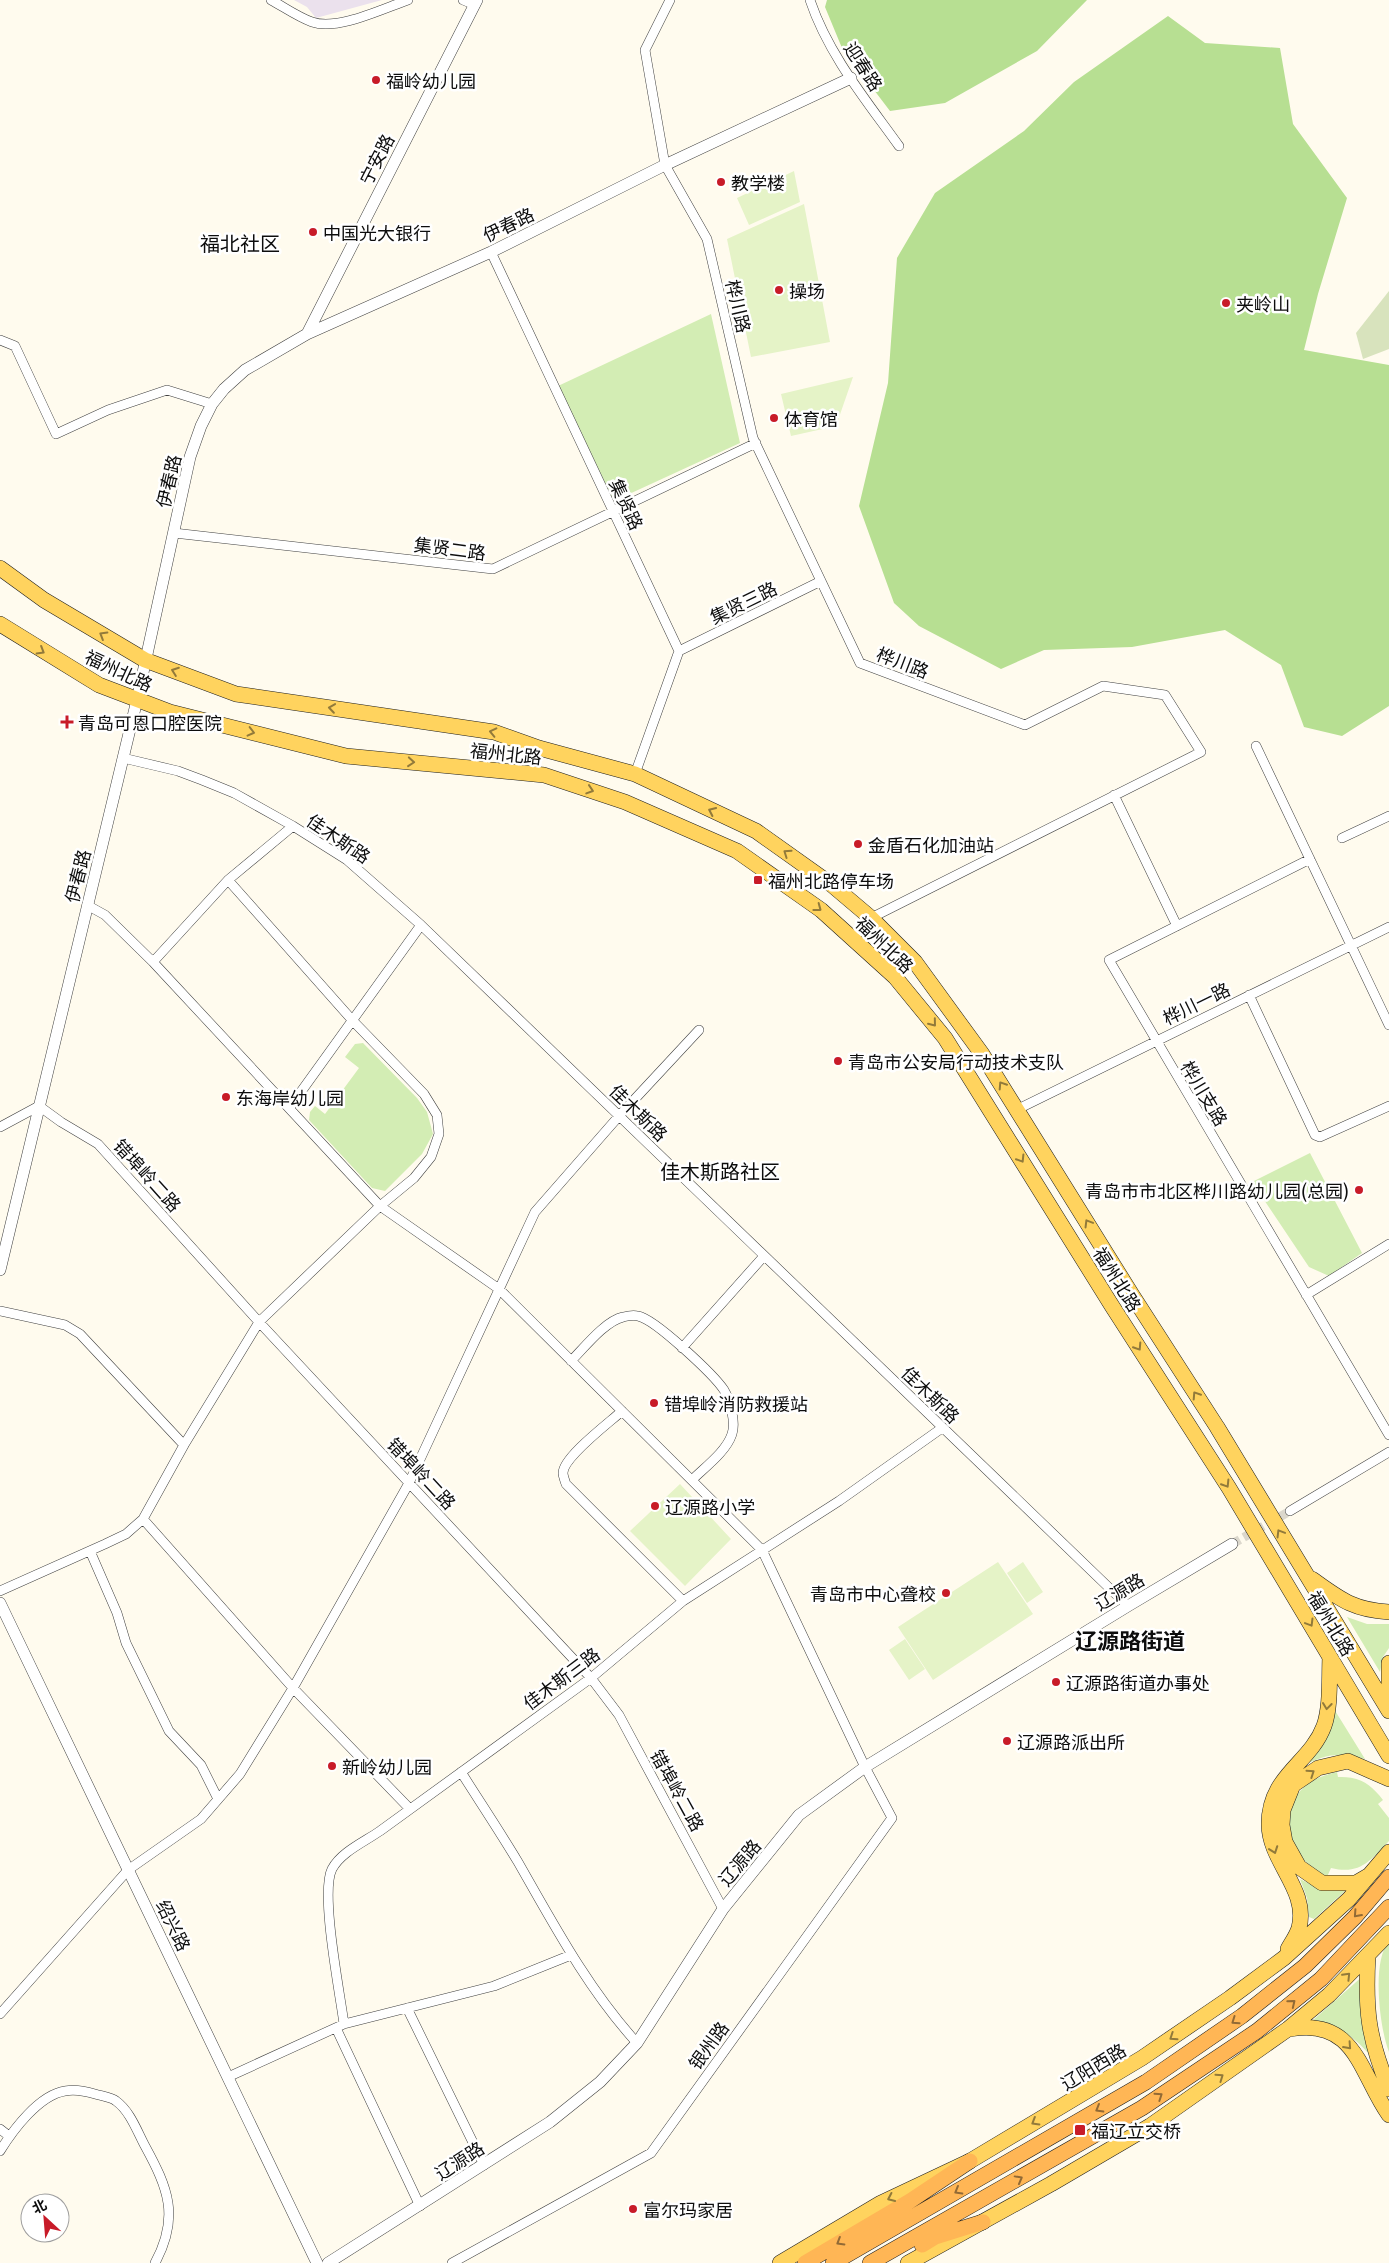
<svg xmlns="http://www.w3.org/2000/svg" width="1389" height="2263" font-family="Literata,'Noto Sans SC',serif">
  <rect width="100%" height="100%" fill="#fffbee"/>
  <!-- industrial -->
  <path fill="#ebe1ed" d="M 294,0 L 382,0 L 316,18 L 307,7 Z"/>
  <!-- green -->
  <path fill="#d3edb4" d="M 711,314 L 740,443 L 614,501 L 558,386 Z
    M 363,1043 L 417,1098 L 427,1112 L 433,1134 L 422,1154 L 385,1191 L 372,1188 L 309,1120 L 310,1112 L 315,1106 L 325,1114 L 359,1068 L 345,1057 L 355,1044 Z
    M 1310,1153 L 1362,1253 L 1329,1276 L 1309,1267 L 1252,1182 Z
    M 1347,1617 L 1367,1624 L 1389,1624 L 1389,1648 L 1383,1657 L 1380,1672 Z
    M 1334,1709 L 1365,1759 C 1338,1753 1330,1753 1304,1765 Z
    M 1337,1772 L 1338,1777 C 1358,1776 1370,1783 1383,1800 L 1378,1804 L 1389,1818 L 1389,1841 C 1370,1861 1360,1875 1331,1868 L 1327,1877 C 1320,1872 1311,1867 1305,1861 C 1296,1853 1289,1839 1289,1827 C 1289,1794 1306,1779 1337,1772 Z
    M 1300,1879 L 1320,1889 L 1345,1891 L 1314,1919 L 1309,1917 L 1307,1898 Z
    M 1389,1942 L 1389,2052 C 1380,2030 1371,1960 1389,1942 Z
    M 1364,1975 L 1374,2060 C 1357,2039 1339,2024 1312,2021 Z"/>
  <!-- forest -->
  <path fill="#b7df92" d="M 827,0 L 1087,0 L 1037,51 L 945,103 L 890,111 L 842,48 L 825,7 Z
    M 1168,16 L 1205,43 L 1280,48 L 1293,124 L 1347,198 L 1318,294 L 1304,350 L 1389,365 L 1389,706 L 1342,736 L 1304,727 L 1281,665 L 1225,630 L 1132,647 L 1044,650 L 1001,669 L 919,626 L 894,603 L 859,506 L 888,383 L 897,258 L 935,193 L 1024,131 L 1074,82 Z"/>
  <!-- cemetery -->
  <path fill="#d8e3bd" d="M 1389,291 L 1389,349 L 1363,359 L 1356,333 Z"/>
  <!-- pitch -->
  <path fill="#e5f3c7" d="M 794,171 L 800,202 L 749,225 L 737,198 Z
    M 804,204 L 830,342 L 751,357 L 727,239 Z
    M 853,377 L 836,426 L 791,436 L 781,394 Z
    M 680,1484 L 731,1539 L 685,1586 L 630,1531 Z
    M 998,1562 L 1033,1614 L 933,1680 L 898,1627 Z
    M 1023,1562 L 1043,1592 L 1027,1603 L 1007,1573 Z
    M 905,1639 L 925,1669 L 909,1680 L 889,1650 Z"/>
  <g fill="none" stroke-linecap="round" stroke-linejoin="round">
    <!-- minor-tunnel -->
    <path stroke="#dbd7cc" stroke-width="9" stroke-dasharray="9 4.5" stroke-linecap="butt" d="M 1232,1544 L 1290,1511"/>
    <defs>
      <path id="minor" d="M 271,0 C 284,7 298,17 312,22 C 337,31 382,9 408,0
        M 463,0 L 475,5
        M 670,0 L 645,50 L 665,165 L 707,239 L 753,438 L 860,663 L 1025,725 L 1103,686 L 1165,695 L 1201,752 L 871,918 L 853,939
        M 810,0 C 828,54 866,100 899,146
        M 491,252 L 679,651 L 635,774
        M 0,340 L 15,346 L 56,434 L 108,410 L 167,390 L 212,404
        M 174,533 L 493,569 L 756,443
        M 679,651 L 821,581
        M 1256,746 L 1389,1025
        M 123,758 L 178,771 L 202,780 L 234,793 L 293,826 L 347,860 L 421,925 L 1128,1606
        M 1114,795 L 1177,926
        M 1342,838 L 1389,816
        M 1310,859 L 1109,960 L 1389,1435
        M 87,905 L 105,915 L 153,962 L 380,1206 L 499,1289 L 762,1550 L 865,1767 L 892,1818 L 651,2153 L 452,2263
        M 153,962 L 228,880 L 293,826
        M 1249,995 L 1315,1135 L 1320,1137 L 1389,1106
        M 290,1107 L 421,925
        M 1018,1109 L 1389,927
        M 0,1127 L 39,1106 L 61,1122 L 98,1144 L 259,1322 L 591,1678 L 619,1715 L 723,1909
        M 1306,1295 L 1389,1244
        M 0,1311 L 65,1325 L 80,1334 L 184,1445
        M 682,1348 L 764,1256
        M 571,1361 C 584,1348 605,1321 623,1317 C 627,1316 634,1315 638,1316 C 655,1319 714,1375 724,1390 C 730,1400 736,1422 732,1434 C 726,1452 705,1467 692,1480
        M 622,1411 C 610,1422 563,1457 563,1473 C 563,1476 565,1481 566,1484 L 683,1601
        M 1290,1511 L 1389,1452
        M 143,1519 L 293,1688 L 410,1809
        M 90,1551 L 117,1613 L 126,1643 L 169,1731 L 201,1765 L 218,1799
        M 0,1591 L 105,1544 L 126,1534 L 143,1519 L 184,1445 L 259,1322 L 380,1206 L 414,1178 L 431,1157 L 439,1134 L 437,1115 L 424,1094 L 353,1021 L 228,880
        M 461,1772 C 480,1802 500,1832 518,1862 C 554,1925 588,1989 637,2043
        M 407,2008 L 484,2165
        M 0,2014 L 128,1870 L 201,1819 L 240,1774 L 293,1688 L 409,1483 L 535,1212 L 619,1116 L 699,1030
        M 344,2024 C 340,1993 320,1893 332,1869 C 341,1852 364,1842 380,1831 L 591,1678 L 683,1601 L 839,1501 L 942,1428
        M 336,2028 L 420,2206
        M 228,2077 L 344,2024 L 494,1986 L 571,1955
        M 0,2129 L 9,2136
        M 0,2151 C 13,2130 39,2095 65,2091 C 75,2089 85,2091 95,2094 C 101,2096 111,2097 116,2101 C 130,2111 137,2131 145,2146 C 168,2188 180,2217 155,2263"/>
      <path id="tertiary" d="M 307,334 L 477,0
        M 0,1270 L 137,700 L 190,457 L 201,426 L 212,404 L 224,389 L 245,370 L 307,334 L 491,252 L 665,165 L 851,78
        M 0,1603 L 317,2263
        M 328,2263 L 550,2122 L 600,2082 L 637,2043 L 723,1909 L 799,1815 L 865,1767 L 1128,1606 L 1232,1544"/>
      <path id="primary" d="M 0,568 L 44,600 L 145,660 L 236,694 L 494,732 L 539,748 L 635,774 L 756,831 L 832,885 L 871,918 L 915,962 L 982,1054 L 1132,1295 L 1217,1427 L 1389,1711
        M 0,624 L 99,685 L 170,712 L 346,756 L 544,775 L 625,802 L 737,851 L 821,910 L 895,977 L 945,1038 L 1112,1306 L 1229,1488 L 1389,1756
        M 1312,1579 C 1340,1599 1353,1610 1389,1612
        M 1389,1663 L 1389,1697
        M 1368,1876 L 1356,1883 L 1322,1883 L 1299,1867 L 1285,1842 L 1282,1825 L 1283,1810 L 1293,1785 L 1318,1768 L 1348,1761 L 1389,1779
        M 1288,1949 C 1292,1942 1297,1935 1299,1928 C 1309,1889 1269,1862 1269,1824 C 1269,1775 1310,1764 1324,1726 C 1331,1707 1329,1677 1330,1657
        M 1368,1955 C 1365,2010 1368,2037 1389,2089
        M 1290,2029 C 1356,2017 1360,2074 1389,2115
        M 780,2263 L 881,2203 L 970,2161 L 1142,2058 L 1230,1998 L 1284,1958 L 1349,1899 L 1389,1852
        M 908,2263 L 1051,2184 L 1150,2126 L 1288,2029 L 1329,1995 L 1389,1933"/>
      <path id="trunk" d="M 922,2245 L 935,2237 L 983,2222
        M 805,2263 L 910,2201 L 970,2161
        M 833,2263 L 1146,2082 L 1242,2016 L 1305,1966 L 1355,1917 L 1389,1877
        M 870,2263 L 1142,2108 L 1257,2031 L 1321,1979 L 1389,1907"/>
    </defs>
    <!-- minor casing -->
    <use href="#minor" stroke="#404040" stroke-width="10"/>
    <!-- tertiary casing -->
    <use href="#tertiary" stroke="#404040" stroke-width="12"/>
    <!-- primary casing -->
    <use href="#primary" stroke="#1e1e1e" stroke-width="16"/>
    <!-- trunk casing -->
    <use href="#trunk" stroke="#1e1e1e" stroke-width="16"/>
    <!-- minor -->
    <use href="#minor" stroke="#fff" stroke-width="9"/>
    <!-- tertiary -->
    <use href="#tertiary" stroke="#fff" stroke-width="11"/>
    <!-- primary -->
    <use href="#primary" stroke="#ffd35e" stroke-width="15"/>
    <!-- trunk -->
    <use href="#trunk" stroke="#ffb655" stroke-width="15"/>
  </g>
  <!-- one-way arrows -->
  <defs><path id="oneway-chevron" d="M-2-3.5L2.5 0L-2 3.5" fill="none" stroke-width="1.6" stroke-linecap="round" stroke-linejoin="round" transform="scale(1.25)"/></defs>
  <g stroke="#927a3a">
    <use href="#oneway-chevron" transform="translate(103 635) rotate(-149)"/>
    <use href="#oneway-chevron" transform="translate(41 651) rotate(31)"/>
    <use href="#oneway-chevron" transform="translate(175 671) rotate(-160)"/>
    <use href="#oneway-chevron" transform="translate(332 708) rotate(-172)"/>
    <use href="#oneway-chevron" transform="translate(251 732) rotate(14)"/>
    <use href="#oneway-chevron" transform="translate(493 732) rotate(-167)"/>
    <use href="#oneway-chevron" transform="translate(411 762) rotate(5)"/>
    <use href="#oneway-chevron" transform="translate(590 790) rotate(18)"/>
    <use href="#oneway-chevron" transform="translate(712 811) rotate(-155)"/>
    <use href="#oneway-chevron" transform="translate(787 853) rotate(-145)"/>
    <use href="#oneway-chevron" transform="translate(818 908) rotate(37)"/>
    <use href="#oneway-chevron" transform="translate(933 1023) rotate(51)"/>
    <use href="#oneway-chevron" transform="translate(1002 1085) rotate(-123)"/>
    <use href="#oneway-chevron" transform="translate(1021 1159) rotate(58)"/>
    <use href="#oneway-chevron" transform="translate(1088 1223) rotate(-121)"/>
    <use href="#oneway-chevron" transform="translate(1138 1347) rotate(57)"/>
    <use href="#oneway-chevron" transform="translate(1196 1395) rotate(-123)"/>
    <use href="#oneway-chevron" transform="translate(1226 1484) rotate(58)"/>
    <use href="#oneway-chevron" transform="translate(1280 1533) rotate(-121)"/>
    <use href="#oneway-chevron" transform="translate(1310 1623) rotate(59)"/>
    <use href="#oneway-chevron" transform="translate(1327 1706) rotate(97)"/>
    <use href="#oneway-chevron" transform="translate(1311 1773) rotate(-34)"/>
    <use href="#oneway-chevron" transform="translate(1274 1850) rotate(70)"/>
    <use href="#oneway-chevron" transform="translate(1347 1976) rotate(-46)"/>
    <use href="#oneway-chevron" transform="translate(1173 2037) rotate(146)"/>
    <use href="#oneway-chevron" transform="translate(1348 2046) rotate(48)"/>
    <use href="#oneway-chevron" transform="translate(1220 2077) rotate(-35)"/>
    <use href="#oneway-chevron" transform="translate(1035 2122) rotate(149)"/>
    <use href="#oneway-chevron" transform="translate(891 2198) rotate(155)"/>
  </g>
  <g stroke="#926a35">
    <use href="#oneway-chevron" transform="translate(1357 1914) rotate(132)"/>
    <use href="#oneway-chevron" transform="translate(1292 2003) rotate(-39)"/>
    <use href="#oneway-chevron" transform="translate(1235 2021) rotate(145)"/>
    <use href="#oneway-chevron" transform="translate(1159 2096) rotate(-34)"/>
    <use href="#oneway-chevron" transform="translate(1099 2109) rotate(150)"/>
    <use href="#oneway-chevron" transform="translate(1019 2179) rotate(-29)"/>
    <use href="#oneway-chevron" transform="translate(958 2191) rotate(150)"/>
    <use href="#oneway-chevron" transform="translate(840 2242) rotate(149)"/>
  </g>
  <!-- markers -->
  <g fill="#c81b28" stroke="#fff" stroke-width="2">
    <circle cx="376" cy="80" r="5"/>
    <circle cx="721" cy="182" r="5"/>
    <circle cx="313" cy="232" r="5"/>
    <circle cx="779" cy="290" r="5"/>
    <circle cx="1226" cy="303" r="5"/>
    <circle cx="774" cy="418" r="5"/>
    <path d="M64.5 714.5h5v5h5v5h-5v5h-5v-5h-5v-5h5z"/>
    <circle cx="858" cy="844" r="5"/>
    <rect x="753" y="875" width="10" height="10" rx="2.5"/>
    <circle cx="838" cy="1061" r="5"/>
    <circle cx="226" cy="1097" r="5"/>
    <circle cx="1359" cy="1190" r="5"/>
    <circle cx="654" cy="1403" r="5"/>
    <circle cx="655" cy="1506" r="5"/>
    <circle cx="946" cy="1593" r="5"/>
    <circle cx="1056" cy="1682" r="5"/>
    <circle cx="1007" cy="1741" r="5"/>
    <circle cx="332" cy="1766" r="5"/>
    <rect x="1074" y="2124" width="12" height="12" rx="2.5"/>
    <circle cx="633" cy="2209" r="5"/>
  </g>
  <g text-anchor="middle" dominant-baseline="central" stroke-width="5" stroke-linejoin="round" paint-order="stroke">
    <!-- street labels -->
    <g font-size="18" fill="#0d0d0d" stroke="#fff">
      <text transform="translate(864 66) rotate(57)">迎春路</text>
      <text transform="translate(376 159) rotate(-63)">宁安路</text>
      <text transform="translate(508 224) rotate(-26)">伊春路</text>
      <text transform="translate(739 306) rotate(77)">桦川路</text>
      <text transform="translate(168 481) rotate(-77)">伊春路</text>
      <text transform="translate(627 504) rotate(65)">集贤路</text>
      <text transform="translate(450 548) rotate(7)">集贤二路</text>
      <text transform="translate(743 602) rotate(-26)">集贤三路</text>
      <text transform="translate(903 662) rotate(21)">桦川路</text>
      <text transform="translate(119 670) rotate(25)">福州北路</text>
      <text transform="translate(506 753) rotate(6)">福州北路</text>
      <text transform="translate(339 838) rotate(34)">佳木斯路</text>
      <text transform="translate(77 876) rotate(-76)">伊春路</text>
      <text transform="translate(885 944) rotate(44)">福州北路</text>
      <text transform="translate(1196 1003) rotate(-26)">桦川一路</text>
      <text transform="translate(1205 1093) rotate(59)">桦川支路</text>
      <text transform="translate(639 1112) rotate(44)">佳木斯路</text>
      <text transform="translate(148 1175) rotate(48)">错埠岭二路</text>
      <text transform="translate(1118 1279) rotate(58)">福州北路</text>
      <text transform="translate(931 1394) rotate(44)">佳木斯路</text>
      <text transform="translate(422 1473) rotate(47)">错埠岭二路</text>
      <text transform="translate(1119 1591) rotate(-31)">辽源路</text>
      <text transform="translate(1332 1623) rotate(59)">福州北路</text>
      <text transform="translate(561 1678) rotate(-37)">佳木斯三路</text>
      <text transform="translate(678 1790) rotate(61)">错埠岭二路</text>
      <text transform="translate(739 1862) rotate(-50)">辽源路</text>
      <text transform="translate(174 1925) rotate(64)">绍兴路</text>
      <text transform="translate(708 2045) rotate(-54)">银州路</text>
      <text transform="translate(1093 2066) rotate(-31)">辽阳西路</text>
      <text transform="translate(459 2160) rotate(-33)">辽源路</text>
    </g>
    <!-- poi labels -->
    <g font-size="18" fill="#0d0d0d" stroke="#fff" text-anchor="start">
      <text x="386" y="80">福岭幼儿园</text>
      <text x="731" y="182">教学楼</text>
      <text x="323" y="232">中国光大银行</text>
      <text x="789" y="290">操场</text>
      <text x="1236" y="303">夹岭山</text>
      <text x="784" y="418">体育馆</text>
      <text x="78" y="722">青岛可恩口腔医院</text>
      <text x="868" y="844">金盾石化加油站</text>
      <text x="768" y="880">福州北路停车场</text>
      <text x="848" y="1061">青岛市公安局行动技术支队</text>
      <text x="236" y="1097">东海岸幼儿园</text>
      <text x="1349" y="1190" text-anchor="end">青岛市市北区桦川路幼儿园(总园)</text>
      <text x="664" y="1403">错埠岭消防救援站</text>
      <text x="665" y="1506">辽源路小学</text>
      <text x="936" y="1593" text-anchor="end">青岛市中心聋校</text>
      <text x="1066" y="1682">辽源路街道办事处</text>
      <text x="1017" y="1741">辽源路派出所</text>
      <text x="342" y="1766">新岭幼儿园</text>
      <text x="1091" y="2130">福辽立交桥</text>
      <text x="643" y="2209">富尔玛家居</text>
    </g>
    <!-- quarter labels -->
    <g font-size="20" fill="#0d0d0d" stroke="#fff">
      <text x="240" y="242">福北社区</text>
      <text x="720" y="1170">佳木斯路社区</text>
    </g>
    <!-- district labels -->
    <g font-size="22" font-weight="bold" fill="#0d0d0d" stroke="#fff">
      <text x="1130" y="1639">辽源路街道</text>
    </g>
  </g>
  <!-- north arrow -->
  <g transform="translate(45 2218) rotate(334)"><circle r="24" fill="#ffffff" stroke="#9e9e9e"/>
  <path d="M0-4L9 19L0 12L-9 19Z" fill="#c81b28"/>
  <text y="-8" font-size="14" font-weight="bold" text-anchor="middle" fill="#0d0d0d">北</text>
  </g>
</svg>
